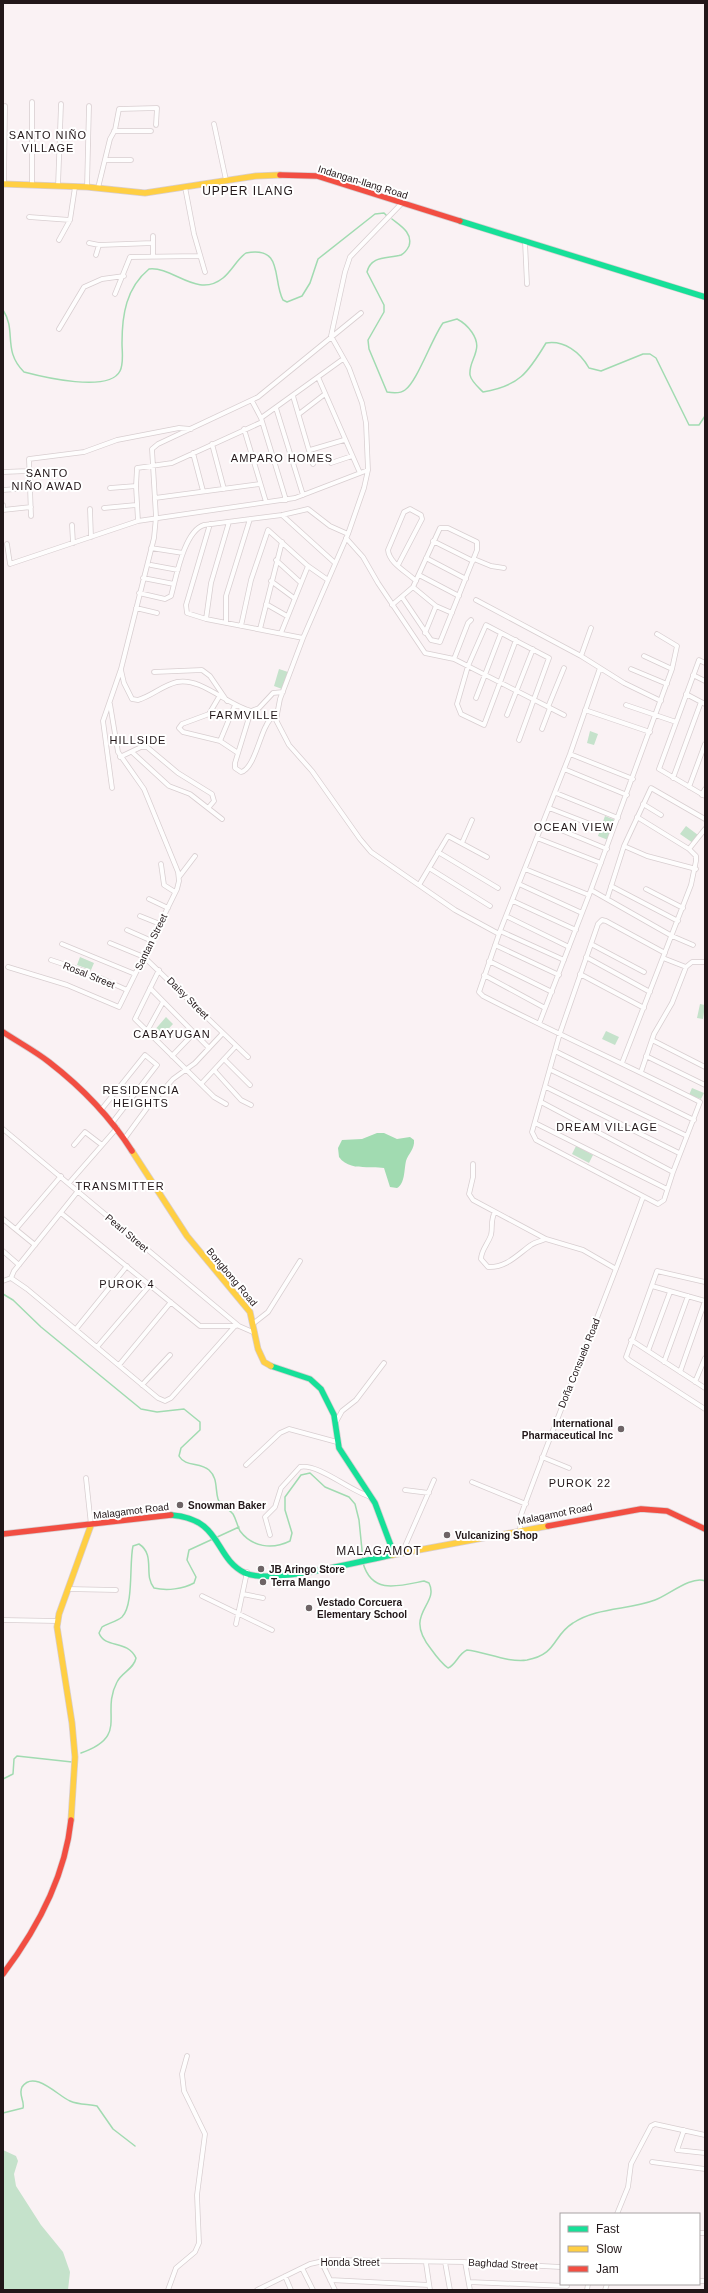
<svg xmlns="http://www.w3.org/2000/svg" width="708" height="2293" font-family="Arial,sans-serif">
  <rect width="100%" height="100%" fill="#faf2f4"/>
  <!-- green -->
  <path fill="#c5e2cb" d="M 279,669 L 288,672 L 282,689 L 274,686 Z
    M 590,731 L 598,734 L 594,745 L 587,743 Z
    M 605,816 L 615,820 L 608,840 L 598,836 Z
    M 686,826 L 698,835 L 693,843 L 680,834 Z
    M 80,957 L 94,963 L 91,970 L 77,965 Z
    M 700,1004 L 705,1005 L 703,1019 L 697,1018 Z
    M 166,1017 L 173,1024 L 160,1038 L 153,1032 Z
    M 606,1031 L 619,1037 L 615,1045 L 602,1039 Z
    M 692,1088 L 704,1093 L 701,1099 L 689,1095 Z
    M 576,1146 L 593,1155 L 589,1163 L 572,1154 Z
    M 3,2150 L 16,2156 L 18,2161 L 14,2174 L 16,2186 L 41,2225 L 63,2252 L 70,2272 L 68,2290 L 3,2290 Z"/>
  <!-- water -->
  <path fill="#a1dbb1" d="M 377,1133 L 384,1133 L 397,1139 L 410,1137 L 414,1140 C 415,1149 408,1154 406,1161 C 404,1170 405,1184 397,1188 L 390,1187 L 384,1168 C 370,1165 350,1172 339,1157 L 338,1148 L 342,1140 L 362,1139 Z"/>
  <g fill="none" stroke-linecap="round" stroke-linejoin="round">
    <!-- stream -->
    <path stroke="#a1dbb1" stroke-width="1.5" d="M 392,219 C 401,226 413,233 409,246 C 407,250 405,253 401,255 C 388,259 371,255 367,272 L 384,305 L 384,312 L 368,340 L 369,349 L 387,392 C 393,393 400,394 405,390 C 417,382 432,338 443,323 L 457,319 C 467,324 480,338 476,351 C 474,360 469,365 470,375 C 471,381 478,387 483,392 C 519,386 528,373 546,343 C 564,340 580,352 589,368 L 601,371 L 643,354 L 650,354 L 656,358 L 689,425 L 699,425 L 705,416
      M 3,310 C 17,331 2,350 24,372 C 43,377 109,393 120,371 C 124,363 122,352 122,343 C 122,315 126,288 149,269 C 173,266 197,299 223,278 C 232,271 237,259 246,253 C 284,246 272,279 283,300 L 287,302 L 302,296 L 310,283 L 318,259 L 375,214 L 384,213 L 387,216
      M 3,1294 L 13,1300 L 41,1327 L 141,1409 L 157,1412 L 184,1409 L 200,1422 L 200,1430 L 181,1448 L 179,1456 C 185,1467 200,1462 209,1470 C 218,1478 215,1489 218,1499 C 220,1506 228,1508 233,1514 C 236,1519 237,1525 240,1531 C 252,1547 272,1550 290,1541 L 292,1533 L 285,1510 L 285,1497 L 301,1475 L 310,1473 L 325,1487 L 349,1497 L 355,1504 L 359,1520 L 363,1560
      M 363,1563 C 372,1595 399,1586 424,1581 L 429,1583 C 440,1605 402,1613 431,1649 C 436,1656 441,1663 448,1668 C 456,1665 458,1654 467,1650 C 485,1652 509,1663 527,1660 C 558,1654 552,1636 573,1623 C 597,1607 629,1610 655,1600 C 667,1596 692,1575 705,1581
      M 81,1753 C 130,1736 100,1714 117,1682 C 122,1672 134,1669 136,1658 C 127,1639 105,1649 99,1633 L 102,1627 C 108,1623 116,1622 122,1617 C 134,1605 129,1563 133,1546 L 139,1544 C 156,1555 143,1575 154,1588 C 167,1591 183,1589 194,1583 L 196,1577 L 187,1560 L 189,1550 L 239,1527
      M 3,1779 L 13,1774 L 14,1759 L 17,1756 L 72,1762
      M 3,2113 L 23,2108 C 25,2101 18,2095 22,2087 C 34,2069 58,2096 70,2101 C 79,2105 88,2104 97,2106 L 113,2129 L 135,2146"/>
    <defs>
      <path id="street" d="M 214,124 L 226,180
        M 114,131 L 151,131
        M 106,160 L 131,160
        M 4,184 L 5,106
        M 32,185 L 32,102
        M 58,186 L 61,104
        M 87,187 L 89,106
        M 185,187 L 194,234 L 205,272
        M 98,188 L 110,139 L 115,130 L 119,109 L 157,108 L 156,125
        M 402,203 L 350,257 L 345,272 L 331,336 L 349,368 L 362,403 L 366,423 L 368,470 L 364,488 L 348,534 L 303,638 L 280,699 L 276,720 L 289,745 L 312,771 L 360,839 L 371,852 L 455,910 L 499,934
        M 29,217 L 70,220
        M 153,236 L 153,256
        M 59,240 L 70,220 L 75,187
        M 525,242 L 527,284
        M 89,243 L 99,245 L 153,243
        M 96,255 L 99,245
        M 115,294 L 130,257 L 200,256
        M 59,329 L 84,287 L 102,279 L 124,276
        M 318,377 L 360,473
        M 293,396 L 313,464
        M 252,401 L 261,418 L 286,500
        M 276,408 L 303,495
        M 299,414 L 325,394
        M 261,418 L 343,359
        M 244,429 L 266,502
        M 212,444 L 224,489
        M 310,450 L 344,440
        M 193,453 L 203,491
        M 331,463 L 352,456
        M 3,472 L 28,471
        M 110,488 L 136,486
        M 3,490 L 29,488
        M 155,498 L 260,484
        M 3,505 L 3,510 L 31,507
        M 104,508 L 136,505
        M 90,509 L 91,537
        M 282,515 L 335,563
        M 31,516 L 29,459 L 84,452 L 117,440 L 179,428 L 191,429
        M 138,521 L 136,486 L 137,468 L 172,463 L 262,422
        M 210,524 L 186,605 L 187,613 L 206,619 L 303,638
        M 72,525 L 73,543
        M 346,538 L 363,557 L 378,583 L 425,653 L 454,659 L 564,715
        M 433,541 L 473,561
        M 7,544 L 10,564 L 138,521 L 295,498 L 368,470
        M 151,548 L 183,553
        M 426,558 L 466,579
        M 474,559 L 491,566 L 504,568
        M 276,560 L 300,582
        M 151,565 L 178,570
        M 398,565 L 422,519 L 421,515 L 410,509 L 404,512 L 388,550 C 389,563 407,572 416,581
        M 419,575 L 459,596
        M 143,578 L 174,584
        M 271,581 L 294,598
        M 413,587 L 436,606 L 452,613
        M 139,593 L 165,599 L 171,596 C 176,578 184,531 204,525 L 282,515 L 308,509 L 330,526 L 348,534
        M 476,600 L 581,656 L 624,683 L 661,701
        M 266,604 L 287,616
        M 392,605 L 413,587 L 440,528 L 448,528 L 477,542 L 477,550 L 440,642 L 431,640 L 402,597
        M 136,608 L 157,613
        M 206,619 L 211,583 L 229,522
        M 226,623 L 226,596 L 250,519
        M 241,626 L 251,580 L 268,530 L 308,566 L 328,580
        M 260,629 L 282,542
        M 281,633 L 308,566
        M 425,633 L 436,606
        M 516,640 L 484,725 L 461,714 L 457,704 L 468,666 L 486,625 L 549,658 L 519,740
        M 581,656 L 591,628
        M 644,656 L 672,669
        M 454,659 L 468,623 L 471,620
        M 705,663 L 699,660 L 659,769 L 705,796
        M 600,668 L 570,754 L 500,931 L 479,992 L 483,996 C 555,1033 629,1066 700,1102 L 673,1172 L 664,1200 L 658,1204 L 536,1140 L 532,1132 L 560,1033 L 598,924 L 602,920 L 606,921 L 665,953
        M 631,669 L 667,684
        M 121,670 L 124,683 L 132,699 L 138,700 C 152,696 163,685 177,682 C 201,677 227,705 251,711 L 259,708 L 273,693 L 283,692
        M 154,672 L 202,670 L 210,676 L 227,701
        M 693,675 L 705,681
        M 686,694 L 705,704
        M 219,697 L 209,714 L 182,724 L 179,728 L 183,732 L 220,741 L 238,753
        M 476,698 L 501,633
        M 626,705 L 676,722
        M 548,707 L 564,668
        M 585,710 L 650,732
        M 251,711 L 235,763 L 235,768 L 241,772 C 253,770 260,736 266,726 C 268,721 272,717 276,713
        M 507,715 L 533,649
        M 542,729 L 550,708
        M 220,741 L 235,705
        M 132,752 L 169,786 L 190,794 L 222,819
        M 570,754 L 633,779
        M 120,757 L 141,747 L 147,747 L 178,773 L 212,794 L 214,801 L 209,807
        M 564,769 L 627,795
        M 673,778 L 701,702
        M 689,787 L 705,744
        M 112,788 L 103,721 L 121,669 L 154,538 L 156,517 L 152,449 L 158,444 L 258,397 L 361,313
        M 556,793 L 618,818
        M 702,795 L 705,789
        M 643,804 L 661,815
        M 549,808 L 598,827
        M 544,823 L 607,849
        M 537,838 L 601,863
        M 462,843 L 472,820
        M 624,846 L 647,856 L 696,869
        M 689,849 L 705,829
        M 438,852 L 498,888
        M 161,864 L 164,885 L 175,892
        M 429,868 L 490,906
        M 525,869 L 589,895
        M 179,877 L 195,856
        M 519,884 L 582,913
        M 419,885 L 448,836 L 487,857
        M 611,886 L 678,921
        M 646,889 L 683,908
        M 591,890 L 672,936 L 693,945
        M 149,899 L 168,908
        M 607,899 L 624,846 L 651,788 L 705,819
        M 513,901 L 576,930
        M 140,916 L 160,924
        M 506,916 L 569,947
        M 127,930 L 152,941
        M 500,931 L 564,960
        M 110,943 L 144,957 L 248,1057
        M 62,944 L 135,974
        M 591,944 L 644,972
        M 495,945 L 559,975
        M 586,957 L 650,992
        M 663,958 L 686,967
        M 51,960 L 87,972 L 127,990
        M 489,961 L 552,992
        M 8,967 L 67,985 L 119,1007 L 177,889 L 179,881 L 178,872 L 144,789 L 118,752 L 110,704
        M 159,970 L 135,1019 L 214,1097 L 226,1104
        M 580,974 L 644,1008
        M 484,975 L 545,1008
        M 150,988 L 209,1048
        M 539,1024 L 589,895 L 672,669 L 677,646 L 657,634
        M 147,1031 L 163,1002
        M 652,1040 L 705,1067
        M 555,1051 L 694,1120
        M 172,1056 L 194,1033
        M 646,1056 L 705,1085
        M 224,1059 L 250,1085
        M 622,1063 L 691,885 L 696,861 L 696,856 L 689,849 L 637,817
        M 214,1070 L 241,1100 L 251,1105
        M 551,1070 L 687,1136
        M 641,1072 L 654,1034 L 672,1003 L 686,967 L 692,962 L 705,962
        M 201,1084 L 236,1046
        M 546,1087 L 679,1153
        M 541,1102 L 673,1172
        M 101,1110 L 145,1055 L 157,1065 L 112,1123
        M 535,1123 L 667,1189
        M 3,1129 L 239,1326 L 255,1333
        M 125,1138 L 147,1108 L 173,1079 L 195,1063 L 223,1033
        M 74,1145 L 85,1132 L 102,1145
        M 473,1164 L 473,1177 L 469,1194 L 473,1200 L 546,1239 L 583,1250 L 616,1269
        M 69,1183 L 117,1128
        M 495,1212 C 490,1220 493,1227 491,1235 C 488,1244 481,1250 481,1259 L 488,1267 C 506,1268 517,1255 531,1245 C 535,1242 541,1241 546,1239
        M 61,1213 L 200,1326 L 236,1326
        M 3,1219 L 35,1245
        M 16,1229 L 61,1176
        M 3,1251 L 19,1265
        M 11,1278 L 27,1289 L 158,1398 L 165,1401 L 171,1398 L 235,1326
        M 3,1281 L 11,1278 L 14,1271 L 78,1191
        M 705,1282 L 657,1271 L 626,1357 L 629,1360 L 705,1409
        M 652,1286 L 705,1301
        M 254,1323 L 268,1312 L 300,1261
        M 76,1329 L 127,1266
        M 631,1340 L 705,1388
        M 97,1347 L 150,1285
        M 648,1351 L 670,1292
        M 664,1362 L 688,1296
        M 119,1365 L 171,1302
        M 680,1372 L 705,1301
        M 695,1382 L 705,1358
        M 142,1385 L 170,1355
        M 336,1422 L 342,1411 L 356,1400 L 384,1363
        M 542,1457 L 569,1468
        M 246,1465 L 280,1433 L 289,1429 L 337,1442
        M 86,1478 L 91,1525
        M 472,1482 L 526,1504
        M 405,1490 L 429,1493
        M 520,1530 L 521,1515 C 560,1408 604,1304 643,1197
        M 270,1535 L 265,1517 L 275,1507 L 281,1488 L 300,1467 C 318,1463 350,1491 371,1497
        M 402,1553 L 434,1480
        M 68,1589 L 116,1590
        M 243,1594 L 263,1598
        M 202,1596 L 272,1630
        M 3,1620 L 57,1621
        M 236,1624 L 247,1572
        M 684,2130 L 677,2150 L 705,2153
        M 652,2162 L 705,2169
        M 617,2214 L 628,2187 L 631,2164 L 651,2126 L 655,2124 L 705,2135
        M 699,2233 L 705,2233
        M 321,2261 L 335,2290
        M 445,2262 L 450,2290
        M 465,2262 L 470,2290
        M 426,2263 L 430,2290
        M 302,2268 L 313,2290
        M 285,2276 L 291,2290
        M 330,2280 L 429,2285
        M 699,2281 L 705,2281
        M 469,2282 L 567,2286
        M 168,2290 L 176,2268 L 195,2252 L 199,2243 L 197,2195 L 205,2134 L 184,2091 L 182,2074 L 187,2056
        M 257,2290 L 310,2264 L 328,2260 L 465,2262 L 561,2267
        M 587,2290 L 588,2284
        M 605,2290 L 607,2284"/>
      <path id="fast" d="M 460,221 L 705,297
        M 271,1366 L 310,1379 L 321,1389 L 334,1415 L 339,1448 L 375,1503 L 394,1554
        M 171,1515 C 223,1519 213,1557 245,1573 C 272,1585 360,1561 392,1555"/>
      <path id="slow" d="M 3,184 L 87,187 L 145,193 L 256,176 L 280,175
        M 132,1151 L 187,1236 L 250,1312 L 258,1349 L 264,1362 L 271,1366
        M 392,1555 L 548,1526
        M 71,1820 L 75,1757 L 72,1723 L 57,1627 L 59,1614 L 91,1525"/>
      <path id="jam" d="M 280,175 L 317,176 L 460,221
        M 3,1032 C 18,1042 35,1051 49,1062 C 80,1086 111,1118 132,1151
        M 548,1526 L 641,1509 L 667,1511 L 705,1529
        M 3,1534 L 171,1515
        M 3,1974 C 37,1929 65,1878 71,1820"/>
    </defs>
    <!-- street casing -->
    <use href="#street" stroke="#d8ced0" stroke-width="5.5"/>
    <!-- fast casing -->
    <use href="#fast" stroke="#d8ced0" stroke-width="7"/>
    <!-- slow casing -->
    <use href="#slow" stroke="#d8ced0" stroke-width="7"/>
    <!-- jam casing -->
    <use href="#jam" stroke="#d8ced0" stroke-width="7"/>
    <!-- street -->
    <use href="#street" stroke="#fefdfd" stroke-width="4"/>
    <!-- fast -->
    <use href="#fast" stroke="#16e098" stroke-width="5.5"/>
    <!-- slow -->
    <use href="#slow" stroke="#ffcf43" stroke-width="5.5"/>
    <!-- jam -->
    <use href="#jam" stroke="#f24e42" stroke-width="5.5"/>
  </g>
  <!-- markers -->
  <g fill="#6e6466" stroke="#fff" stroke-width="1.5">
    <circle cx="621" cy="1429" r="4"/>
    <circle cx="180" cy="1505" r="4"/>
    <circle cx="447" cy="1535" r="4"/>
    <circle cx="261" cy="1569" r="4"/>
    <circle cx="263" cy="1582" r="4"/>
    <circle cx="309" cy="1608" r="4"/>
  </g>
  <g text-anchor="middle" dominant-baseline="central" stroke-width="4" stroke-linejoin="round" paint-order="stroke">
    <!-- street labels -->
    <g font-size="10" fill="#221719" stroke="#fff">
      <text transform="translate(363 182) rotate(17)">Indangan-Ilang Road</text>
      <text transform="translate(151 942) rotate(-64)">Santan Street</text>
      <text transform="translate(89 975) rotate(22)">Rosal Street</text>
      <text transform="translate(188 998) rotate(45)">Daisy Street</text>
      <text transform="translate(127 1233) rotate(40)">Pearl Street</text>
      <text transform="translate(232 1277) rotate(50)">Bongbong Road</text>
      <text transform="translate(579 1363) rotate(-68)">Doña Consuelo Road</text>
      <text transform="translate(131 1511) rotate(-7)">Malagamot Road</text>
      <text transform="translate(555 1514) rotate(-11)">Malagamot Road</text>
      <text x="350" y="2262">Honda Street</text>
      <text transform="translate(503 2264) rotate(3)">Baghdad Street</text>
    </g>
    <!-- poi labels -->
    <g font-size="10" font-weight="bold" fill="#221719" stroke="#fff" text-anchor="start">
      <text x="613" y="1423" text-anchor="end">International<tspan x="613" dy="12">Pharmaceutical Inc</tspan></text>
      <text x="188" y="1505">Snowman Baker</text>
      <text x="455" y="1535">Vulcanizing Shop</text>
      <text x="269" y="1569">JB Aringo Store</text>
      <text x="271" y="1582">Terra Mango</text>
      <text x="317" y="1602">Vestado Corcuera<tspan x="317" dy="12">Elementary School</tspan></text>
    </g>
    <!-- neighbourhood labels -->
    <g font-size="11" letter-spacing="1" fill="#221719" stroke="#fff">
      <text x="48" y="135">SANTO NIÑO<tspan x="48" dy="13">VILLAGE</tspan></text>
      <text x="282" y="458">AMPARO HOMES</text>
      <text x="47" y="473">SANTO<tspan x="47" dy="13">NIÑO AWAD</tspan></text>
      <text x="244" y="715">FARMVILLE</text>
      <text x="138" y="740">HILLSIDE</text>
      <text x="574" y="827">OCEAN VIEW</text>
      <text x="172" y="1034">CABAYUGAN</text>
      <text x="141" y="1090">RESIDENCIA<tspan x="141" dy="13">HEIGHTS</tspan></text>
      <text x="607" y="1127">DREAM VILLAGE</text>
      <text x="120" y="1186">TRANSMITTER</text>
      <text x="127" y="1284">PUROK 4</text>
      <text x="580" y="1483">PUROK 22</text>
    </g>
    <!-- quarter labels -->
    <g font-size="12" letter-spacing="1" fill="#221719" stroke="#fff">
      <text x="248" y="191">UPPER ILANG</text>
      <text x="379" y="1551">MALAGAMOT</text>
    </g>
  </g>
  <!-- border -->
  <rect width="708" height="2293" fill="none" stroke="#221719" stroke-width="8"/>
  <!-- legend -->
  <rect x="560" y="2213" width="140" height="72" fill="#ffffff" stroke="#a7a2a3"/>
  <rect x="568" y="2226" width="20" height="6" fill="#16e098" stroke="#a7a2a3"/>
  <text x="596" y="2233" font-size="12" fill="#221719">Fast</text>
  <rect x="568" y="2246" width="20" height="6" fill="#ffcf43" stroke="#a7a2a3"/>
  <text x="596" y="2253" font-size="12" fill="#221719">Slow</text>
  <rect x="568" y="2266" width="20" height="6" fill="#f24e42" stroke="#a7a2a3"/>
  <text x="596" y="2273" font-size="12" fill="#221719">Jam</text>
</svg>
